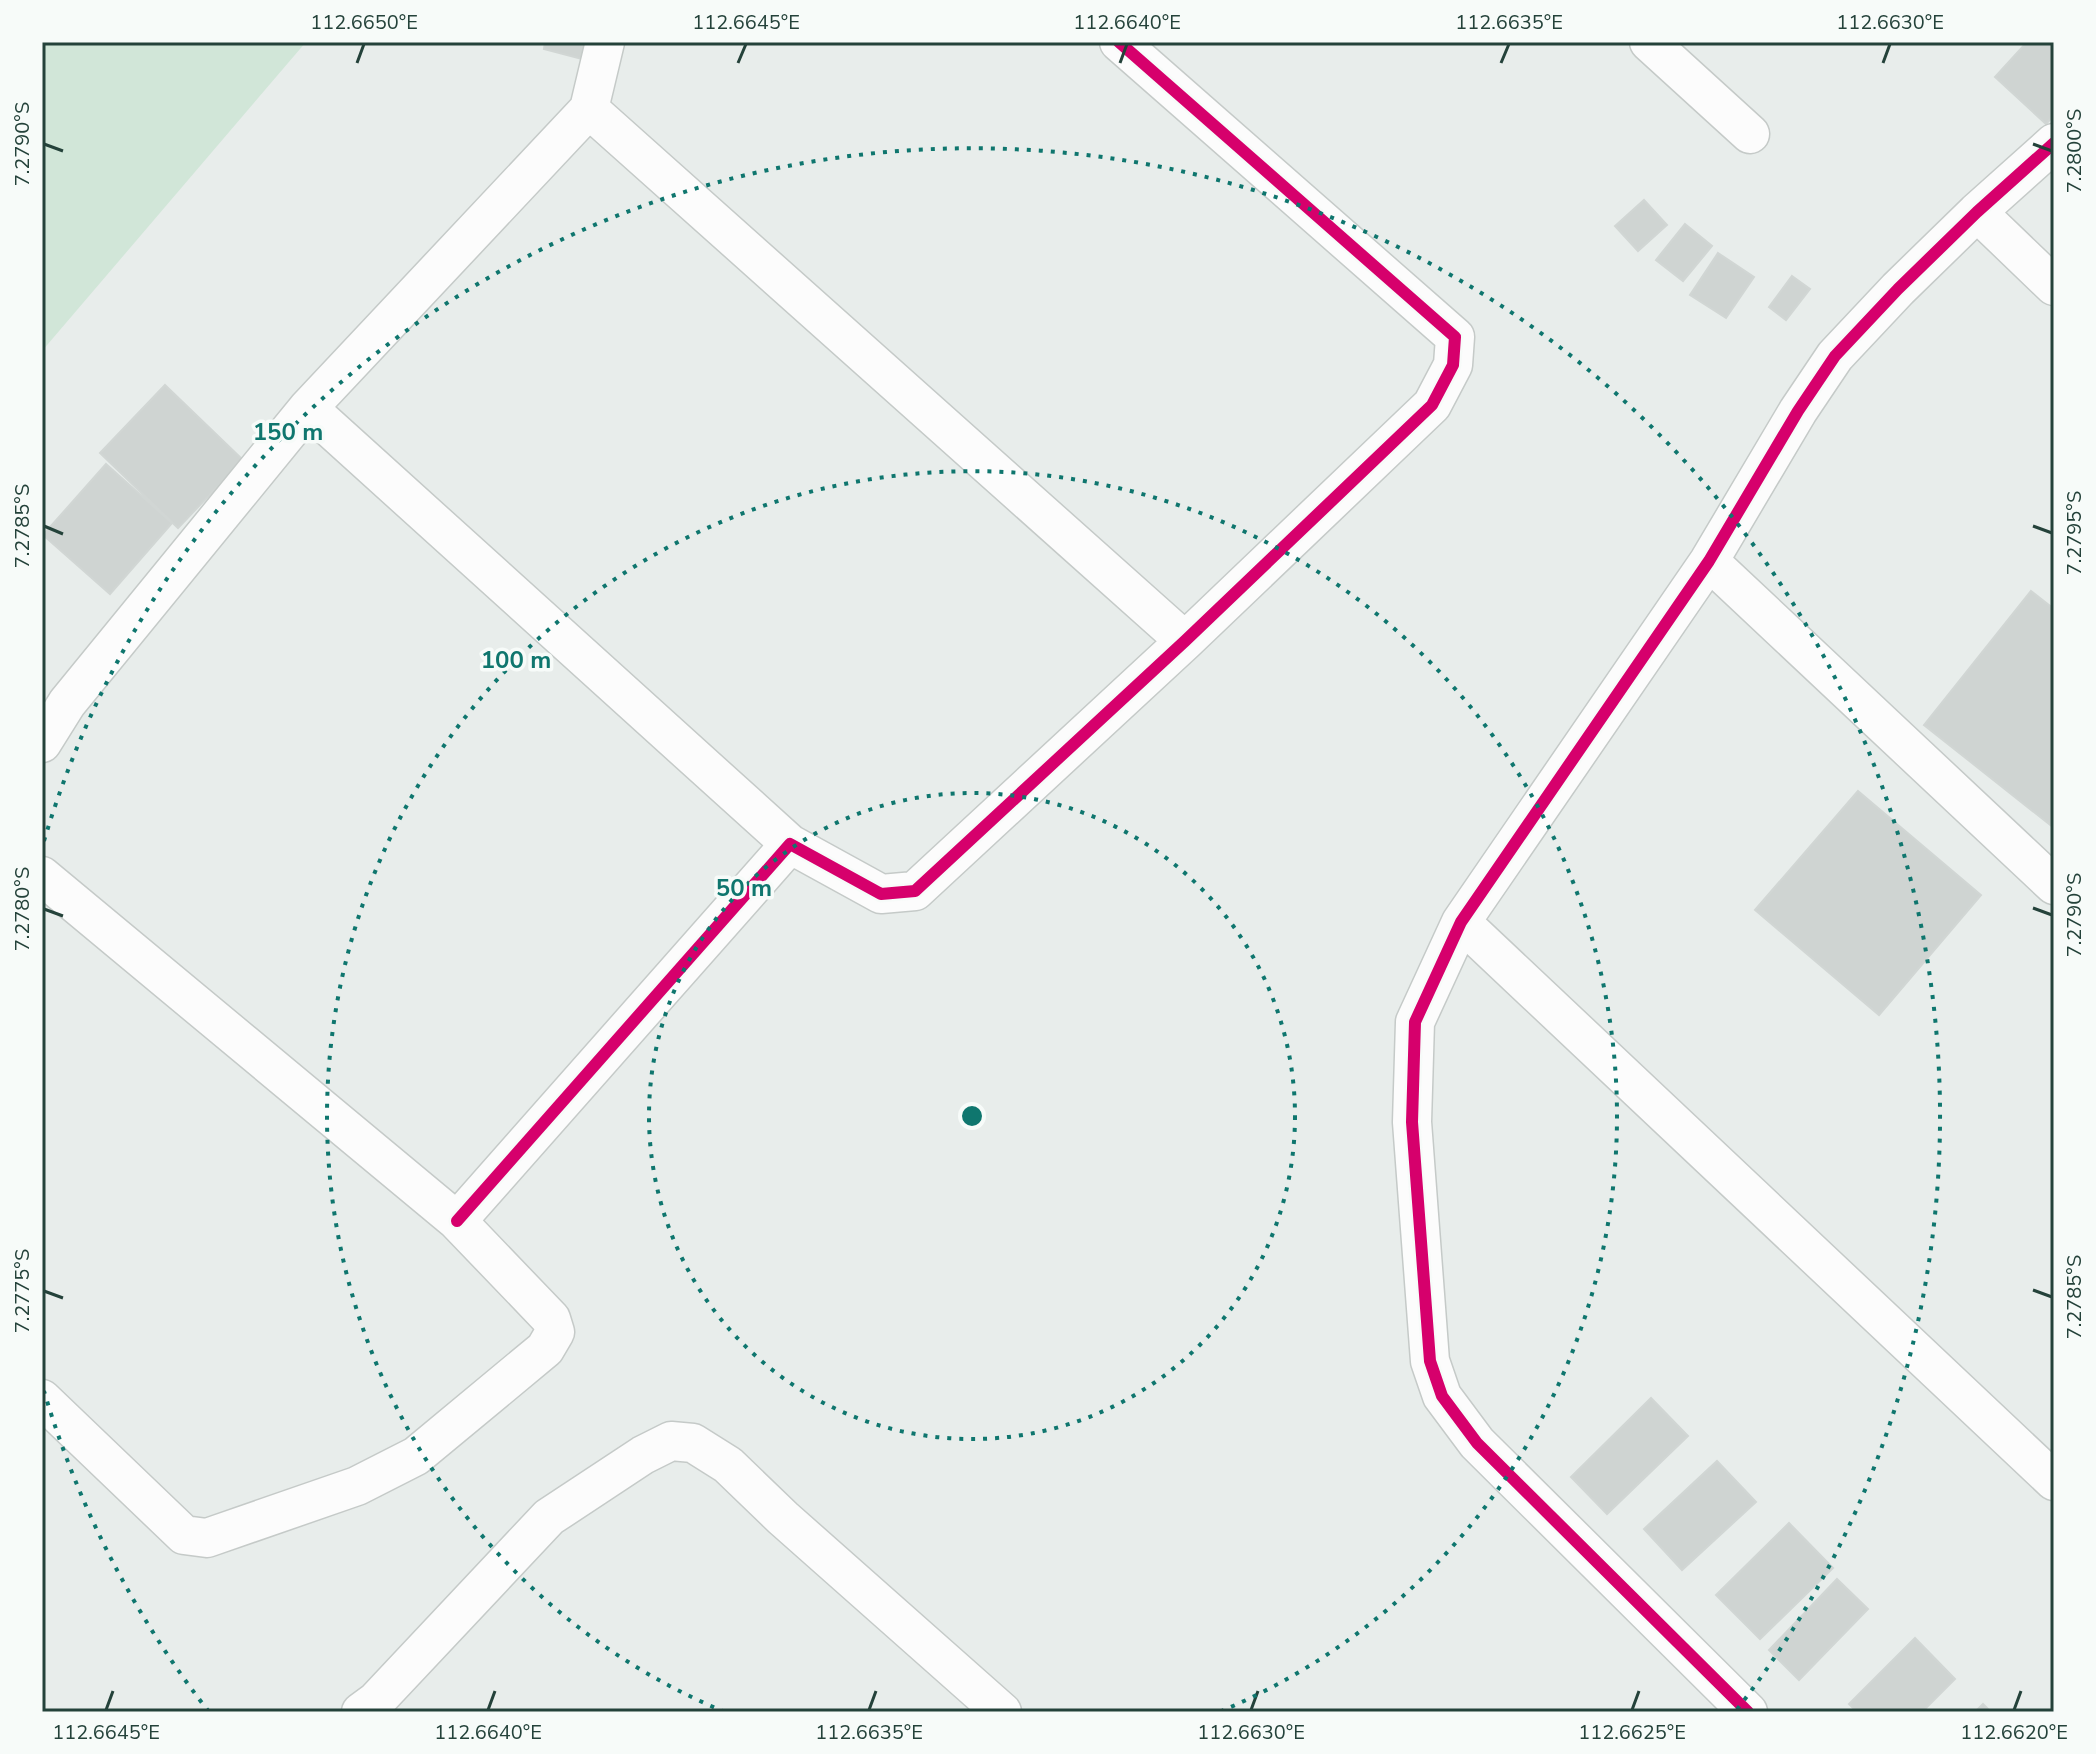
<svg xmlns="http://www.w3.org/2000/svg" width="2096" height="1754" font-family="'Nunito Sans',sans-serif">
  <rect width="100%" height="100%" fill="#e8edeb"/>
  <!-- green -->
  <path fill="#d1e6d8" d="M 42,42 L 306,42 L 42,351 Z"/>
  <!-- building -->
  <path fill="#cfd4d2" stroke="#d1d6d4" stroke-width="2" d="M 545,42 L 590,42 L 586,60 L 544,49 Z
    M 2027,42 L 2054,42 L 2054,115 L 2046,124 L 1995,77 Z
    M 1644,200 L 1667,225 L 1638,251 L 1615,226 Z
    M 1685,224 L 1712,246 L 1683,281 L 1656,260 Z
    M 1718,253 L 1754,277 L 1726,318 L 1690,295 Z
    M 1792,276 L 1810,289 L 1786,320 L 1769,307 Z
    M 165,385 L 243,460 L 178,528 L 100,453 Z
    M 106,464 L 172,523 L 110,594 L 43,535 Z
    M 2031,591 L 2054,609 L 2054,828 L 1924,725 Z
    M 1858,791 L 1981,895 L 1879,1015 L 1755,910 Z
    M 1651,1398 L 1688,1436 L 1607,1514 L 1571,1477 Z
    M 1717,1461 L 1756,1502 L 1682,1570 L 1644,1529 Z
    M 1789,1523 L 1833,1568 L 1760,1639 L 1716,1595 Z
    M 1837,1579 L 1868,1609 L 1799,1680 L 1769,1650 Z
    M 1915,1638 L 1955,1679 L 1922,1712 L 1857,1712 L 1849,1704 Z
    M 1983,1704 L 1991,1712 L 1975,1712 Z"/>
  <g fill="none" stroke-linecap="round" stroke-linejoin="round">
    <defs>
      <path id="street" d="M 1649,42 L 1750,134
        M 589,109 L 1185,641
        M 1977,212 L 2054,286
        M 308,408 L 790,844
        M 1709,561 L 2054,885
        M 42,743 L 67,703 L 308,408 L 589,109 L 605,42
        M 42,876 L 457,1221 L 551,1319 L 555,1332 L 545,1349 L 416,1456 L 357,1486 L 207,1538 L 184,1535 L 42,1399
        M 1461,922 L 2054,1481
        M 457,1221 L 790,844 L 881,894 L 915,891 L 1185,641 L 1432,405 L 1453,365 L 1455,337 L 1119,42
        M 361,1712 L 376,1701 L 549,1517 L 643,1455 L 671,1441 L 693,1443 L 728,1465 L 783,1518 L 1002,1712
        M 1748,1712 L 1477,1443 L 1442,1396 L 1430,1361 L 1412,1122 L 1415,1022 L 1461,922 L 1709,561 L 1798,411 L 1835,356 L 1898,289 L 1977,212 L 2054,143"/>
    </defs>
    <!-- street casing -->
    <use href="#street" stroke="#c5cac8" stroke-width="41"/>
    <!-- street -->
    <use href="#street" stroke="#fcfcfc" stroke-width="38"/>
    <defs>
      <path id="cycleway" d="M 457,1221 L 790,844 L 881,894 L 915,891 L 1185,641 L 1432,405 L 1453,365 L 1455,337 L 1119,42
        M 1748,1712 L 1477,1443 L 1442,1396 L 1430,1361 L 1412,1122 L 1415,1022 L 1461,922 L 1709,561 L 1798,411 L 1835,356 L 1898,289 L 1977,212 L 2054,143"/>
    </defs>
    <!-- cycleway casing -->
    <use href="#cycleway" stroke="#f7fbf9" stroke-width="17"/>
    <!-- cycleway -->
    <use href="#cycleway" stroke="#d6006c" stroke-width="12"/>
  </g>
  <!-- ticks -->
  <path fill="none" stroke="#24423a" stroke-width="3" d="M 357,63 L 364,44M 738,63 L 746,44M 1120,63 L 1127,44M 1501,63 L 1509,44M 1883,63 L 1890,44M 44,144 L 63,151M 2033,144 L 2052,151M 44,526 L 63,534M 2033,526 L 2052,533M 2033,908 L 2052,915M 44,909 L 63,916M 2033,1290 L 2052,1297M 44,1291 L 63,1298M 106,1710 L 113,1691M 488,1710 L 495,1691M 869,1710 L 876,1691M 1251,1710 L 1258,1691M 1632,1710 L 1639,1691M 2014,1710 L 2021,1691"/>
  <!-- distance rings -->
  <g fill="none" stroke="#0f766e" stroke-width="4" stroke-dasharray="4 8">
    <circle cx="972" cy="1116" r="323"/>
    <path d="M725 1712A645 645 0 1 1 1219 1712"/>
    <path d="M209 1712A968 968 0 0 1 44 1391M44 841A968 968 0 1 1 1735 1712"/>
  </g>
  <circle cx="972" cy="1116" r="12" fill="#0f766e" stroke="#f7fbf9" stroke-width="4"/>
  <g font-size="24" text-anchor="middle" font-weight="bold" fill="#0f766e" stroke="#f7fbf9" stroke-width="7" stroke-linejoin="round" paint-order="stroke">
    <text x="288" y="440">150 m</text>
    <text x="516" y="668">100 m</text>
    <text x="744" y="896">50 m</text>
  </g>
  <!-- border -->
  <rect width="2096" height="1754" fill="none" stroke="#f7fbf9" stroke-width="88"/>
  <rect x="44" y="44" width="2008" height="1666" fill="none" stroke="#24423a" stroke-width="3"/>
  <g font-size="20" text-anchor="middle" fill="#24423a">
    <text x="364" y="29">112.6650°E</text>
    <text x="746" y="29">112.6645°E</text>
    <text x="1127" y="29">112.6640°E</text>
    <text x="1509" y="29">112.6635°E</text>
    <text x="1890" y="29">112.6630°E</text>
    <text transform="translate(22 144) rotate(-90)" y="7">7.2790°S</text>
    <text transform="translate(2074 151) rotate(-90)" y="7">7.2800°S</text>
    <text transform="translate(22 526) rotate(-90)" y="7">7.2785°S</text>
    <text transform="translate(2074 533) rotate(-90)" y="7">7.2795°S</text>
    <text transform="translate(22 909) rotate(-90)" y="7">7.2780°S</text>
    <text transform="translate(2074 915) rotate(-90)" y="7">7.2790°S</text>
    <text transform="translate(22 1291) rotate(-90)" y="7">7.2775°S</text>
    <text transform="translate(2074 1297) rotate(-90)" y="7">7.2785°S</text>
    <text x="106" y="1739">112.6645°E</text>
    <text x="488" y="1739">112.6640°E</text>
    <text x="869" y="1739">112.6635°E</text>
    <text x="1251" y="1739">112.6630°E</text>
    <text x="1632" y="1739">112.6625°E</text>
    <text x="2014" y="1739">112.6620°E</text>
  </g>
</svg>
